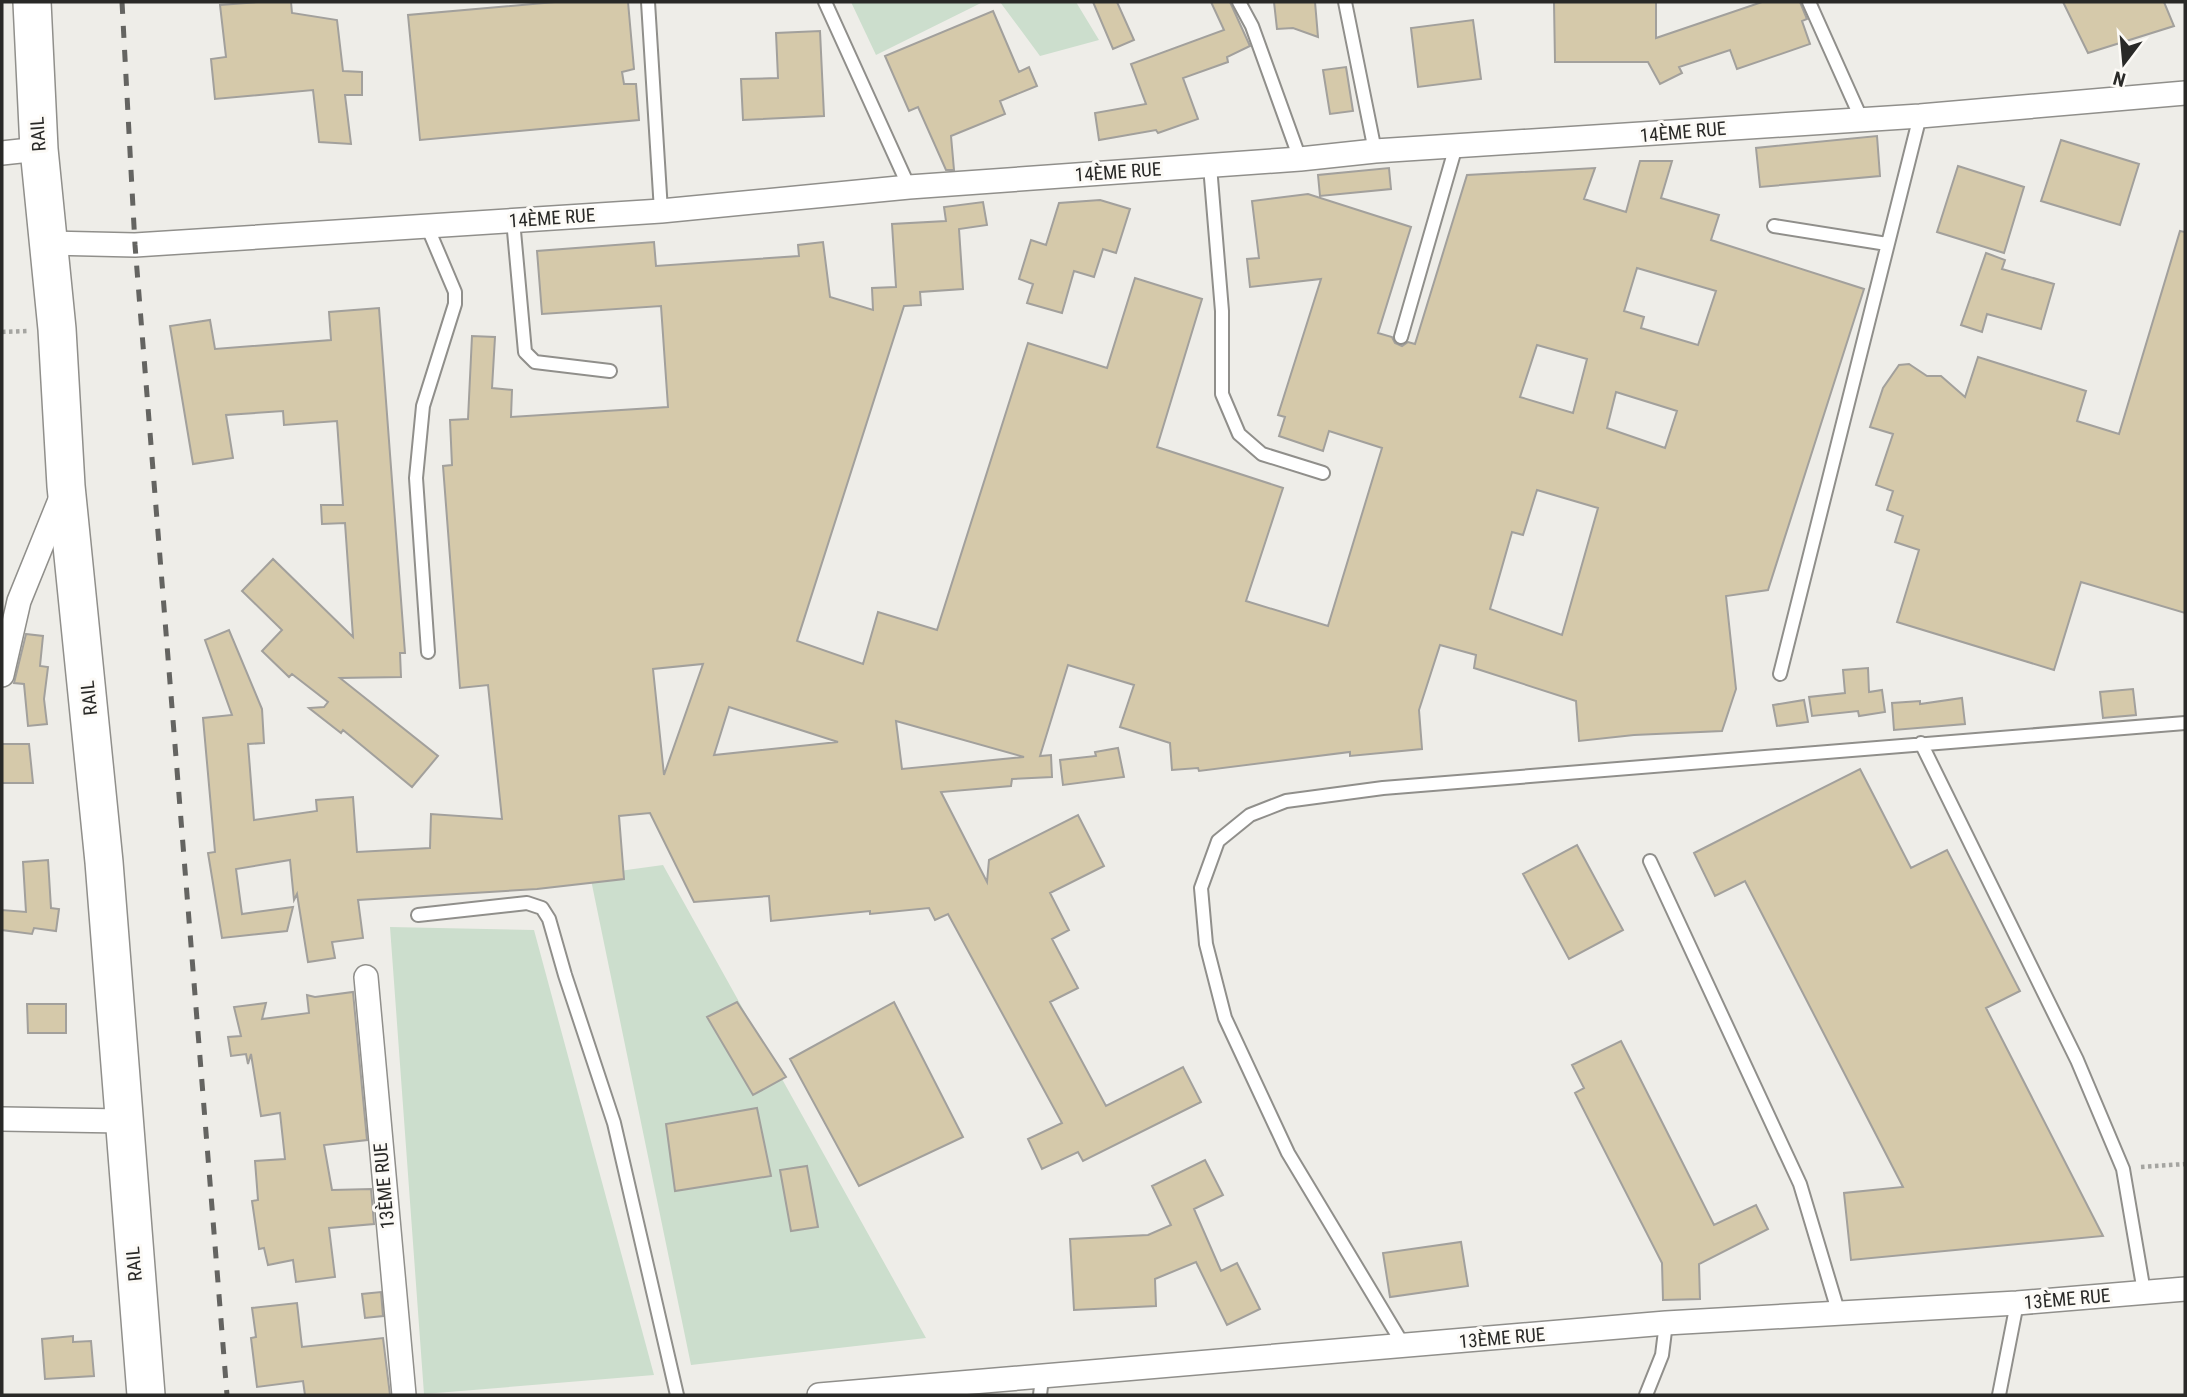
<svg xmlns="http://www.w3.org/2000/svg" width="2187" height="1397" font-family="'Roboto Condensed',sans-serif">
  <rect width="100%" height="100%" fill="#eeede8"/>
  <!-- green -->
  <path fill="#ccdecd" d="M 851,2 L 983,2 L 876,55 Z
    M 1000,2 L 1076,2 L 1099,40 L 1040,56 Z
    M 663,865 L 926,1338 L 691,1365 L 590,875 Z
    M 390,927 L 534,930 L 654,1375 L 424,1394 Z"/>
  <!-- building -->
  <path fill="#d5c9aa" stroke="#a2a09c" stroke-width="2" fill-rule="evenodd" d="M 258,2 L 291,2 L 292,13 L 337,20 L 343,71 L 362,72 L 362,95 L 345,95 L 351,144 L 319,142 L 313,90 L 215,99 L 211,59 L 226,57 L 220,5 Z
    M 555,2 L 628,2 L 634,69 L 622,72 L 624,84 L 636,84 L 639,120 L 420,140 L 408,15 Z
    M 1093,2 L 1117,2 L 1134,40 L 1113,49 Z
    M 1211,2 L 1230,2 L 1250,46 L 1227,57 L 1228,62 L 1183,78 L 1198,119 L 1158,133 L 1156,130 L 1099,140 L 1095,113 L 1146,104 L 1131,64 L 1224,30 Z
    M 1274,2 L 1315,2 L 1318,37 L 1293,28 L 1277,29 Z
    M 1554,2 L 1656,2 L 1656,38 L 1762,2 L 1800,2 L 1807,19 L 1802,21 L 1810,44 L 1737,69 L 1730,50 L 1679,67 L 1682,73 L 1660,84 L 1648,62 L 1555,62 Z
    M 2063,2 L 2164,2 L 2174,26 L 2088,53 Z
    M 993,11 L 1019,72 L 1029,67 L 1037,86 L 1000,101 L 1005,114 L 951,136 L 954,170 L 946,170 L 918,107 L 909,111 L 885,56 Z
    M 1473,20 L 1481,79 L 1418,87 L 1411,28 Z
    M 820,31 L 824,116 L 743,120 L 741,79 L 778,78 L 776,33 Z
    M 1346,67 L 1353,111 L 1330,114 L 1323,70 Z
    M 1877,136 L 1880,176 L 1760,187 L 1756,148 Z
    M 2061,140 L 2139,164 L 2120,225 L 2041,201 Z
    M 1640,161 L 1672,161 L 1661,198 L 1719,215 L 1711,240 L 1864,289 L 1768,590 L 1726,596 L 1736,689 L 1722,731 L 1634,735 L 1579,741 L 1576,701 L 1474,668 L 1476,655 L 1440,645 L 1419,710 L 1422,749 L 1350,756 L 1350,752 L 1199,771 L 1198,768 L 1172,770 L 1170,743 L 1120,727 L 1134,685 L 1068,665 L 1040,756 L 1051,755 L 1052,777 L 1012,779 L 1011,786 L 941,792 L 987,882 L 989,860 L 1078,815 L 1104,866 L 1050,893 L 1069,930 L 1052,939 L 1078,988 L 1050,1002 L 1106,1106 L 1183,1067 L 1201,1102 L 1083,1161 L 1078,1152 L 1042,1169 L 1028,1139 L 1062,1123 L 948,914 L 935,920 L 929,908 L 870,914 L 870,911 L 771,921 L 769,896 L 694,902 L 650,813 L 619,816 L 624,879 L 537,889 L 358,900 L 363,938 L 332,942 L 335,958 L 308,962 L 297,894 L 294,900 L 290,860 L 236,869 L 242,914 L 293,907 L 287,931 L 222,938 L 208,853 L 215,852 L 203,718 L 232,715 L 205,640 L 229,630 L 262,709 L 264,743 L 248,744 L 254,820 L 317,811 L 316,800 L 353,797 L 357,852 L 430,848 L 431,814 L 502,819 L 488,685 L 460,688 L 443,466 L 452,465 L 450,420 L 468,419 L 472,336 L 495,337 L 492,388 L 512,390 L 511,417 L 668,407 L 661,306 L 542,314 L 537,251 L 654,242 L 656,266 L 799,256 L 798,245 L 823,242 L 830,297 L 873,310 L 872,288 L 896,287 L 892,224 L 946,221 L 944,207 L 983,202 L 987,225 L 959,229 L 963,289 L 920,292 L 921,305 L 904,306 L 797,641 L 863,664 L 878,612 L 937,630 L 1028,343 L 1107,368 L 1135,278 L 1202,299 L 1157,447 L 1283,488 L 1246,601 L 1328,626 L 1382,448 L 1329,431 L 1323,451 L 1279,436 L 1285,417 L 1278,415 L 1321,279 L 1250,287 L 1247,259 L 1259,258 L 1252,201 L 1308,194 L 1411,227 L 1378,333 L 1392,337 L 1395,343 L 1402,346 L 1408,342 L 1415,344 L 1467,175 L 1595,168 L 1584,199 L 1626,212 ZM 1637,268 L 1716,291 L 1698,345 L 1641,328 L 1644,317 L 1624,311 ZM 1537,345 L 1587,359 L 1573,413 L 1520,397 ZM 1616,392 L 1677,411 L 1665,448 L 1607,428 ZM 1537,490 L 1598,508 L 1562,635 L 1490,609 L 1512,532 L 1523,535 ZM 703,664 L 664,775 L 653,669 ZM 729,707 L 838,742 L 714,755 ZM 896,721 L 1024,757 L 902,769 Z
    M 1958,166 L 2024,187 L 2004,253 L 1937,232 Z
    M 1389,168 L 1391,189 L 1320,196 L 1318,175 Z
    M 1100,200 L 1130,209 L 1116,253 L 1103,249 L 1094,277 L 1074,271 L 1062,313 L 1027,303 L 1033,284 L 1019,279 L 1031,240 L 1046,245 L 1059,203 Z
    M 2180,231 L 2185,232 L 2185,613 L 2081,582 L 2054,670 L 1897,622 L 1919,550 L 1895,542 L 1903,516 L 1887,510 L 1893,491 L 1876,485 L 1893,434 L 1870,427 L 1883,388 L 1899,365 L 1909,364 L 1927,376 L 1941,376 L 1965,397 L 1978,357 L 2086,391 L 2077,421 L 2119,434 Z
    M 1986,253 L 2005,260 L 2002,269 L 2054,284 L 2041,329 L 1987,314 L 1982,332 L 1961,325 Z
    M 379,308 L 405,653 L 400,653 L 401,677 L 340,678 L 438,756 L 412,787 L 343,730 L 341,733 L 309,708 L 324,707 L 328,702 L 292,674 L 289,677 L 262,651 L 282,630 L 242,591 L 273,559 L 353,637 L 345,523 L 322,524 L 321,505 L 343,505 L 337,421 L 284,425 L 283,411 L 226,415 L 233,458 L 193,464 L 170,326 L 210,320 L 215,349 L 331,340 L 329,312 Z
    M 26,634 L 43,636 L 40,666 L 48,667 L 44,699 L 47,724 L 28,726 L 24,684 L 14,683 Z
    M 1868,668 L 1869,692 L 1882,690 L 1885,712 L 1859,716 L 1858,711 L 1812,716 L 1809,697 L 1845,693 L 1843,670 Z
    M 2133,689 L 2136,715 L 2103,718 L 2100,692 Z
    M 1962,698 L 1965,724 L 1894,730 L 1892,703 L 1920,701 L 1920,704 Z
    M 1804,700 L 1808,722 L 1777,726 L 1773,705 Z
    M 2,744 L 29,744 L 33,783 L 2,783 Z
    M 1118,748 L 1124,777 L 1063,785 L 1060,760 L 1096,756 L 1095,752 Z
    M 1860,769 L 1911,868 L 1947,850 L 2020,991 L 1986,1008 L 2103,1236 L 1851,1260 L 1844,1193 L 1903,1187 L 1745,881 L 1715,896 L 1694,853 Z
    M 1577,845 L 1623,930 L 1569,959 L 1523,874 Z
    M 48,860 L 51,908 L 59,909 L 56,931 L 34,928 L 32,934 L 2,930 L 2,910 L 26,912 L 23,862 Z
    M 353,992 L 367,1140 L 324,1145 L 332,1190 L 371,1189 L 374,1224 L 329,1228 L 335,1277 L 296,1282 L 293,1260 L 268,1265 L 264,1248 L 259,1249 L 252,1201 L 258,1200 L 255,1161 L 285,1159 L 280,1113 L 261,1116 L 251,1054 L 248,1064 L 246,1054 L 231,1056 L 228,1037 L 241,1036 L 234,1007 L 266,1003 L 262,1019 L 309,1013 L 307,995 L 315,997 Z
    M 737,1002 L 786,1077 L 753,1095 L 707,1017 Z
    M 894,1002 L 963,1137 L 859,1186 L 790,1059 Z
    M 27,1004 L 66,1004 L 66,1033 L 28,1033 Z
    M 1621,1041 L 1714,1225 L 1756,1205 L 1768,1229 L 1699,1264 L 1700,1299 L 1663,1300 L 1662,1263 L 1575,1093 L 1584,1088 L 1572,1065 Z
    M 757,1108 L 771,1176 L 675,1191 L 666,1124 Z
    M 1205,1160 L 1223,1195 L 1194,1209 L 1221,1271 L 1237,1263 L 1260,1309 L 1227,1325 L 1196,1262 L 1155,1279 L 1156,1306 L 1074,1310 L 1070,1239 L 1148,1235 L 1171,1225 L 1152,1186 Z
    M 807,1166 L 818,1227 L 791,1231 L 780,1170 Z
    M 1461,1242 L 1468,1286 L 1390,1297 L 1383,1253 Z
    M 381,1292 L 383,1316 L 365,1318 L 362,1294 Z
    M 297,1303 L 302,1347 L 383,1338 L 390,1395 L 305,1395 L 303,1381 L 257,1387 L 251,1338 L 256,1337 L 252,1308 Z
    M 73,1336 L 73,1342 L 91,1341 L 94,1376 L 45,1379 L 42,1339 Z"/>
  <g fill="none" stroke-linecap="round" stroke-linejoin="round">
    <defs>
      <path id="lane" d="M 648,2 L 661,211
        M 825,2 L 909,187
        M 1239,2 L 1252,26 L 1300,159
        M 1345,2 L 1375,151
        M 1809,2 L 1861,118
        M 1210,166 L 1222,311 L 1222,394 L 1239,434 L 1262,454 L 1323,473
        M 513,220 L 525,352 L 535,362 L 610,371
        M 427,226 L 455,292 L 455,304 L 423,406 L 416,478 L 428,652
        M 1774,226 L 1887,244
        M 1401,337 L 1456,146
        M 1780,674 L 1920,116
        M 1921,743 L 2077,1060 L 2123,1169 L 2144,1292
        M 1650,861 L 1800,1184 L 1839,1314
        M 418,915 L 527,903 L 542,908 L 549,919 L 565,975 L 614,1123 L 677,1395
        M 1404,1346 L 1288,1153 L 1225,1018 L 1206,944 L 1201,888 L 1218,841 L 1250,815 L 1286,801 L 1383,788 L 2185,723
        M 1040,1395 L 1042,1378
        M 1646,1395 L 1662,1355 L 1666,1323
        M 1999,1395 L 2017,1303"/>
      <path id="street" d="M 2,153 L 39,149
        M 49,243 L 135,245 L 661,211 L 909,187 L 1300,159 L 1375,151 L 1920,116 L 2185,93
        M 2,675 L 19,601 L 62,495
        M 366,977 L 404,1395
        M 2,1119 L 122,1121
        M 819,1395 L 1666,1323 L 2017,1303 L 2185,1289"/>
      <path id="primary" d="M 32,2 L 39,149 L 57,329 L 66,486 L 104,862 L 146,1395"/>
    </defs>
    <!-- lane casing -->
    <use href="#lane" stroke="#908f8b" stroke-width="16"/>
    <!-- street casing -->
    <use href="#street" stroke="#908f8b" stroke-width="26"/>
    <!-- primary casing -->
    <use href="#primary" stroke="#908f8b" stroke-width="40"/>
    <!-- path -->
    <path stroke="#a5a5a1" stroke-width="4.5" stroke-dasharray="3.5 3.5" stroke-linecap="butt" d="M 2,332 L 28,331
      M 2141,1167 L 2185,1164"/>
    <!-- lane -->
    <use href="#lane" stroke="#fff" stroke-width="12"/>
    <!-- street -->
    <use href="#street" stroke="#fff" stroke-width="23"/>
    <!-- primary -->
    <use href="#primary" stroke="#fff" stroke-width="37"/>
    <!-- rail -->
    <path stroke="#646461" stroke-width="5" stroke-dasharray="12 12" stroke-linecap="butt" d="M 122,2 L 135,245 L 227,1395"/>
  </g>
  <g text-anchor="middle" dominant-baseline="central" stroke-width="6" stroke-linejoin="round" paint-order="stroke">
    <!-- street labels -->
    <g font-size="19" fill="#292927" stroke="#fcfaf6">
      <text transform="translate(1683 132) rotate(-5)">14ÈME RUE</text>
      <text transform="translate(38 134) rotate(-94)">RAIL</text>
      <text transform="translate(1118 172) rotate(-4)">14ÈME RUE</text>
      <text transform="translate(552 218) rotate(-4)">14ÈME RUE</text>
      <text transform="translate(89 698) rotate(-96)">RAIL</text>
      <text transform="translate(384 1186) rotate(-95)">13ÈME RUE</text>
      <text transform="translate(134 1264) rotate(-95)">RAIL</text>
      <text transform="translate(2067 1299) rotate(-5)">13ÈME RUE</text>
      <text transform="translate(1502 1338) rotate(-5)">13ÈME RUE</text>
    </g>
  </g>
  <!-- border -->
  <rect width="2187" height="1397" fill="none" stroke="#292927" stroke-width="7"/>
  <!-- north arrow -->
  <g transform="translate(2124 63) rotate(196)" stroke="#fcfaf6" stroke-width="5" paint-order="stroke">
  <path d="M0-5L12 26L0 18L-12 26Z" fill="#292927"/>
  <text y="-10" font-size="19" font-weight="bold" text-anchor="middle" fill="#292927">N</text>
  </g>
</svg>
